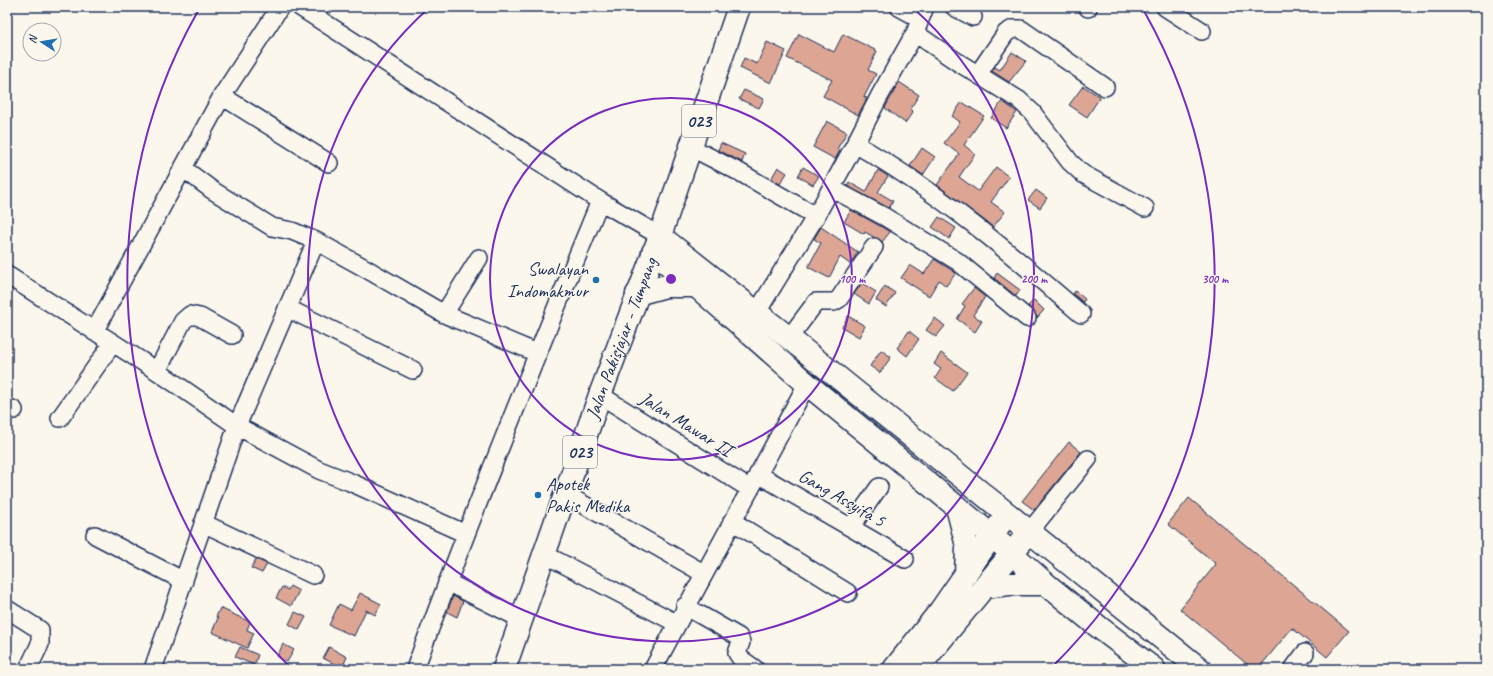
<svg xmlns="http://www.w3.org/2000/svg" width="1493" height="676" font-family="Caveat,sans-serif">
  <rect width="100%" height="100%" fill="#fbf7ec"/>
  <filter id="ink" filterUnits="userSpaceOnUse"><feTurbulence type="fractalNoise" baseFrequency=".025" numOctaves="2"/><feDisplacementMap in="SourceGraphic" scale="8" xChannelSelector="R" yChannelSelector="G"/><feConvolveMatrix kernelMatrix="1 2 1 2 8 2 1 2 1" color-interpolation-filters="sRGB"/></filter>
  <g filter="url(#ink)">
    <!-- building -->
    <path fill="#dca594" stroke="#1b2f5e" d="M 799,34 L 834,52 L 843,34 L 877,51 L 868,70 L 876,74 L 864,97 L 867,98 L 858,115 L 823,96 L 832,80 L 787,58 Z
      M 767,42 L 786,51 L 771,83 L 740,68 L 744,58 L 757,64 Z
      M 1012,52 L 1026,61 L 1009,82 L 992,71 L 995,67 L 1000,70 Z
      M 899,82 L 919,95 L 910,109 L 913,112 L 905,123 L 885,108 Z
      M 1083,86 L 1100,97 L 1087,117 L 1069,105 Z
      M 744,90 L 764,99 L 759,108 L 739,99 Z
      M 1002,101 L 1017,112 L 1006,128 L 991,118 Z
      M 962,102 L 984,116 L 964,145 L 975,154 L 959,177 L 978,191 L 996,167 L 1009,177 L 991,202 L 1005,212 L 993,227 L 937,185 L 959,154 L 944,143 L 960,122 L 952,116 Z
      M 827,121 L 847,132 L 837,149 L 840,151 L 835,159 L 813,147 Z
      M 721,143 L 745,154 L 742,162 L 718,150 Z
      M 922,148 L 935,157 L 923,175 L 910,166 Z
      M 778,167 L 787,173 L 780,184 L 771,179 Z
      M 803,167 L 819,176 L 813,185 L 798,176 Z
      M 878,170 L 888,176 L 878,192 L 893,201 L 889,208 L 847,186 L 849,182 L 866,192 Z
      M 1036,190 L 1047,198 L 1040,208 L 1028,200 Z
      M 851,210 L 880,226 L 890,232 L 882,242 L 865,232 L 864,234 L 844,222 Z
      M 939,217 L 956,228 L 949,239 L 932,227 Z
      M 821,227 L 858,252 L 850,264 L 840,257 L 829,278 L 808,267 L 821,243 L 814,239 Z
      M 934,259 L 956,273 L 946,286 L 939,280 L 929,296 L 901,278 L 910,265 L 924,274 Z
      M 997,273 L 1020,290 L 1016,296 L 994,278 Z
      M 862,283 L 876,292 L 869,304 L 854,294 Z
      M 885,286 L 895,293 L 886,307 L 876,300 Z
      M 974,288 L 985,297 L 973,315 L 982,321 L 975,332 L 957,319 L 965,306 L 962,304 Z
      M 1075,291 L 1085,299 L 1083,302 L 1073,294 Z
      M 1034,300 L 1044,310 L 1037,318 L 1034,311 L 1028,306 Z
      M 848,316 L 865,326 L 859,337 L 842,327 Z
      M 935,318 L 945,326 L 936,337 L 926,330 Z
      M 909,331 L 919,339 L 907,356 L 897,348 Z
      M 881,350 L 891,357 L 880,373 L 870,366 Z
      M 941,353 L 967,372 L 953,391 L 935,378 L 941,369 L 934,364 Z
      M 1069,442 L 1081,452 L 1034,510 L 1022,501 Z
      M 1189,498 L 1349,631 L 1327,657 L 1292,628 L 1258,669 L 1253,669 L 1180,609 L 1216,564 L 1168,524 Z
      M 256,559 L 267,564 L 262,573 L 251,568 Z
      M 290,586 L 299,591 L 291,606 L 276,598 L 282,587 L 288,590 Z
      M 360,593 L 381,604 L 375,615 L 366,610 L 354,636 L 329,625 L 339,604 L 351,610 Z
      M 453,596 L 463,601 L 457,617 L 447,612 Z
      M 220,608 L 250,622 L 247,630 L 254,633 L 247,648 L 212,632 L 218,618 L 216,617 Z
      M 295,612 L 306,617 L 299,630 L 289,624 Z
      M 283,644 L 294,650 L 287,662 L 277,657 Z
      M 240,647 L 258,655 L 254,665 L 235,657 Z
      M 329,647 L 347,657 L 342,668 L 323,658 Z"/>
    <g fill="none" stroke-linecap="round" stroke-linejoin="round">
      <defs>
        <path id="minor" d="M 300,7 L 600,201 L 660,236
          M 899,7 L 919,18
          M 954,7 L 973,17
          M 1088,7 L 1088,8
          M 1165,7 L 1202,31
          M 915,33 L 956,61 L 1019,100 L 1032,112 L 1070,162 L 1083,174 L 1145,208
          M 978,74 L 1006,33 L 1013,29 L 1021,29 L 1105,87
          M 222,96 L 329,163
          M 855,144 C 938,191 1009,252 1081,314
          M 690,147 L 741,173 L 816,216
          M 184,169 L 212,190 L 272,227 L 292,231 L 316,241 L 363,267 L 444,314 L 537,353
          M 831,188 L 885,217 L 957,261 L 1027,318
          M 7,275 L 157,371 L 237,426 L 319,470 L 350,482 L 466,534
          M 287,308 L 413,370
          M 757,312 L 816,216 L 855,144 L 879,97 L 915,33 L 925,7
          M 444,314 L 479,258
          M 94,332 L 222,96 L 280,7
          M 789,338 L 816,302 L 834,302 L 839,299 L 874,247
          M 157,371 L 183,321 L 190,315 L 200,317 L 232,335
          M 600,395 L 750,489
          M 7,407 L 14,410
          M 60,418 L 112,344
          M 758,474 L 905,559
          M 565,494 L 703,573
          M 732,521 L 848,593
          M 203,523 L 313,575
          M 851,527 L 879,487
          M 1030,531 L 1088,459
          M 95,535 L 184,581
          M 544,554 L 676,623
          M 447,582 L 521,619
          M 685,606 L 739,637 L 741,642 L 737,653 L 741,659 L 755,669
          M 7,609 L 40,630 L 40,644 L 28,669
          M 153,669 L 237,426 L 316,241
          M 415,669 C 473,511 536,356 600,201
          M 653,669 L 807,384
          M 1293,669 L 1305,653"/>
        <g id="major">
          <path d="M 660,236 L 789,338 L 1200,669"/>
          <path d="M 653,252 L 696,286 L 807,384 L 991,535 L 1046,584 L 1100,628 L 1154,669"/>
          <path d="M 637,294 L 666,286 L 696,286"/>
          <path id="s1" d="M 504,669 L 600,395 L 660,236 L 739,7"/>
        </g>
        <path id="highway" d="M 957,507 L 967,546 L 966,574
          M 984,587 L 1009,584 L 1046,584
          M 894,669 L 940,611 L 1007,514
          M 917,669 L 1030,531"/>
      </defs>
      <!-- minor casing -->
      <use href="#minor" stroke="#1b2f5e" stroke-width="20"/>
      <!-- major casing -->
      <use href="#major" stroke="#1b2f5e" stroke-width="25"/>
      <!-- highway casing -->
      <use href="#highway" stroke="#1b2f5e" stroke-width="25"/>
      <!-- minor -->
      <use href="#minor" stroke="#fbf7ec" stroke-width="17"/>
      <!-- major -->
      <use href="#major" stroke="#fbf7ec" stroke-width="22"/>
      <!-- highway -->
      <use href="#highway" stroke="#fbf7ec" stroke-width="22"/>
    </g>
  </g>
  <!-- distance rings -->
  <g fill="none" stroke="#7b2cbf" stroke-width="2">
    <circle cx="671" cy="279" r="181"/>
    <path d="M912 7A363 363 0 1 1 430 7"/>
    <path d="M290 667A544 544 0 0 1 198 11M1144 11A544 544 0 0 1 1052 667"/>
  </g>
  <!-- markers -->
  <g fill="#1f6fb2" stroke="#fbf7ec" stroke-width="1.5">
    <circle cx="596" cy="280" r="4"/>
    <circle cx="538" cy="495" r="4"/>
  </g>
  <g text-anchor="middle" dominant-baseline="central" stroke-width="3" stroke-linejoin="round" paint-order="stroke">
    <!-- shield labels -->
    <g fill="#fbf7ec" stroke="#5e6b89" stroke-width="1">
      <rect x="682" y="105" width="34" height="32" rx="3"/>
      <rect x="563" y="436" width="34" height="32" rx="3"/>
    </g>
    <g font-size="18" font-weight="bold" fill="#1b2f5e">
      <text x="699" y="121">023</text>
      <text x="580" y="452">023</text>
    </g>
    <!-- poi labels -->
    <g font-size="19" fill="#1b2f5e" stroke="#fbf7ec" text-anchor="end">
      <text x="588" y="269">Swalayan<tspan x="588" dy="22">Indomakmur</tspan></text>
      <text x="546" y="484" text-anchor="start">Apotek<tspan x="546" dy="22">Pakis Medika</tspan></text>
    </g>
    <!-- street labels -->
    <g font-size="19" fill="#1b2f5e" stroke="#fbf7ec">
      <text stroke="none"><textPath href="#s1" startOffset="351">Jalan Pakisjajar - Tumpang</textPath></text>
      <text transform="translate(686 424) rotate(32)">Jalan Mawar II</text>
      <text transform="translate(842 498) rotate(30)">Gang Assyifa 5</text>
    </g>
  </g>
  <circle cx="671" cy="279" r="6" fill="#7b2cbf" stroke="#fbf7ec" stroke-width="2"/>
  <g font-size="12" text-anchor="middle" font-weight="bold" fill="#7b2cbf" stroke="#fbf7ec" stroke-width="3" stroke-linejoin="round" paint-order="stroke">
    <text x="852" y="283">100 m</text>
    <text x="1034" y="283">200 m</text>
    <text x="1215" y="283">300 m</text>
  </g>
  <!-- margin -->
  <rect width="1493" height="676" fill="none" stroke="#fbf7ec" stroke-width="24"/>
  <rect x="12" y="12" width="1469" height="652" fill="none" stroke="#1b2f5e" stroke-width="1.5" filter="url(#ink)"/>
  <!-- north arrow -->
  <g transform="translate(42 42) rotate(282)"><circle r="19" fill="#fbf7ec" stroke="#a1a7b3"/>
  <path d="M0-3L7 15L0 10L-7 15Z" fill="#1f6fb2"/>
  <text y="-6" font-size="11" font-weight="bold" text-anchor="middle" fill="#1b2f5e">N</text>
  </g>
</svg>
